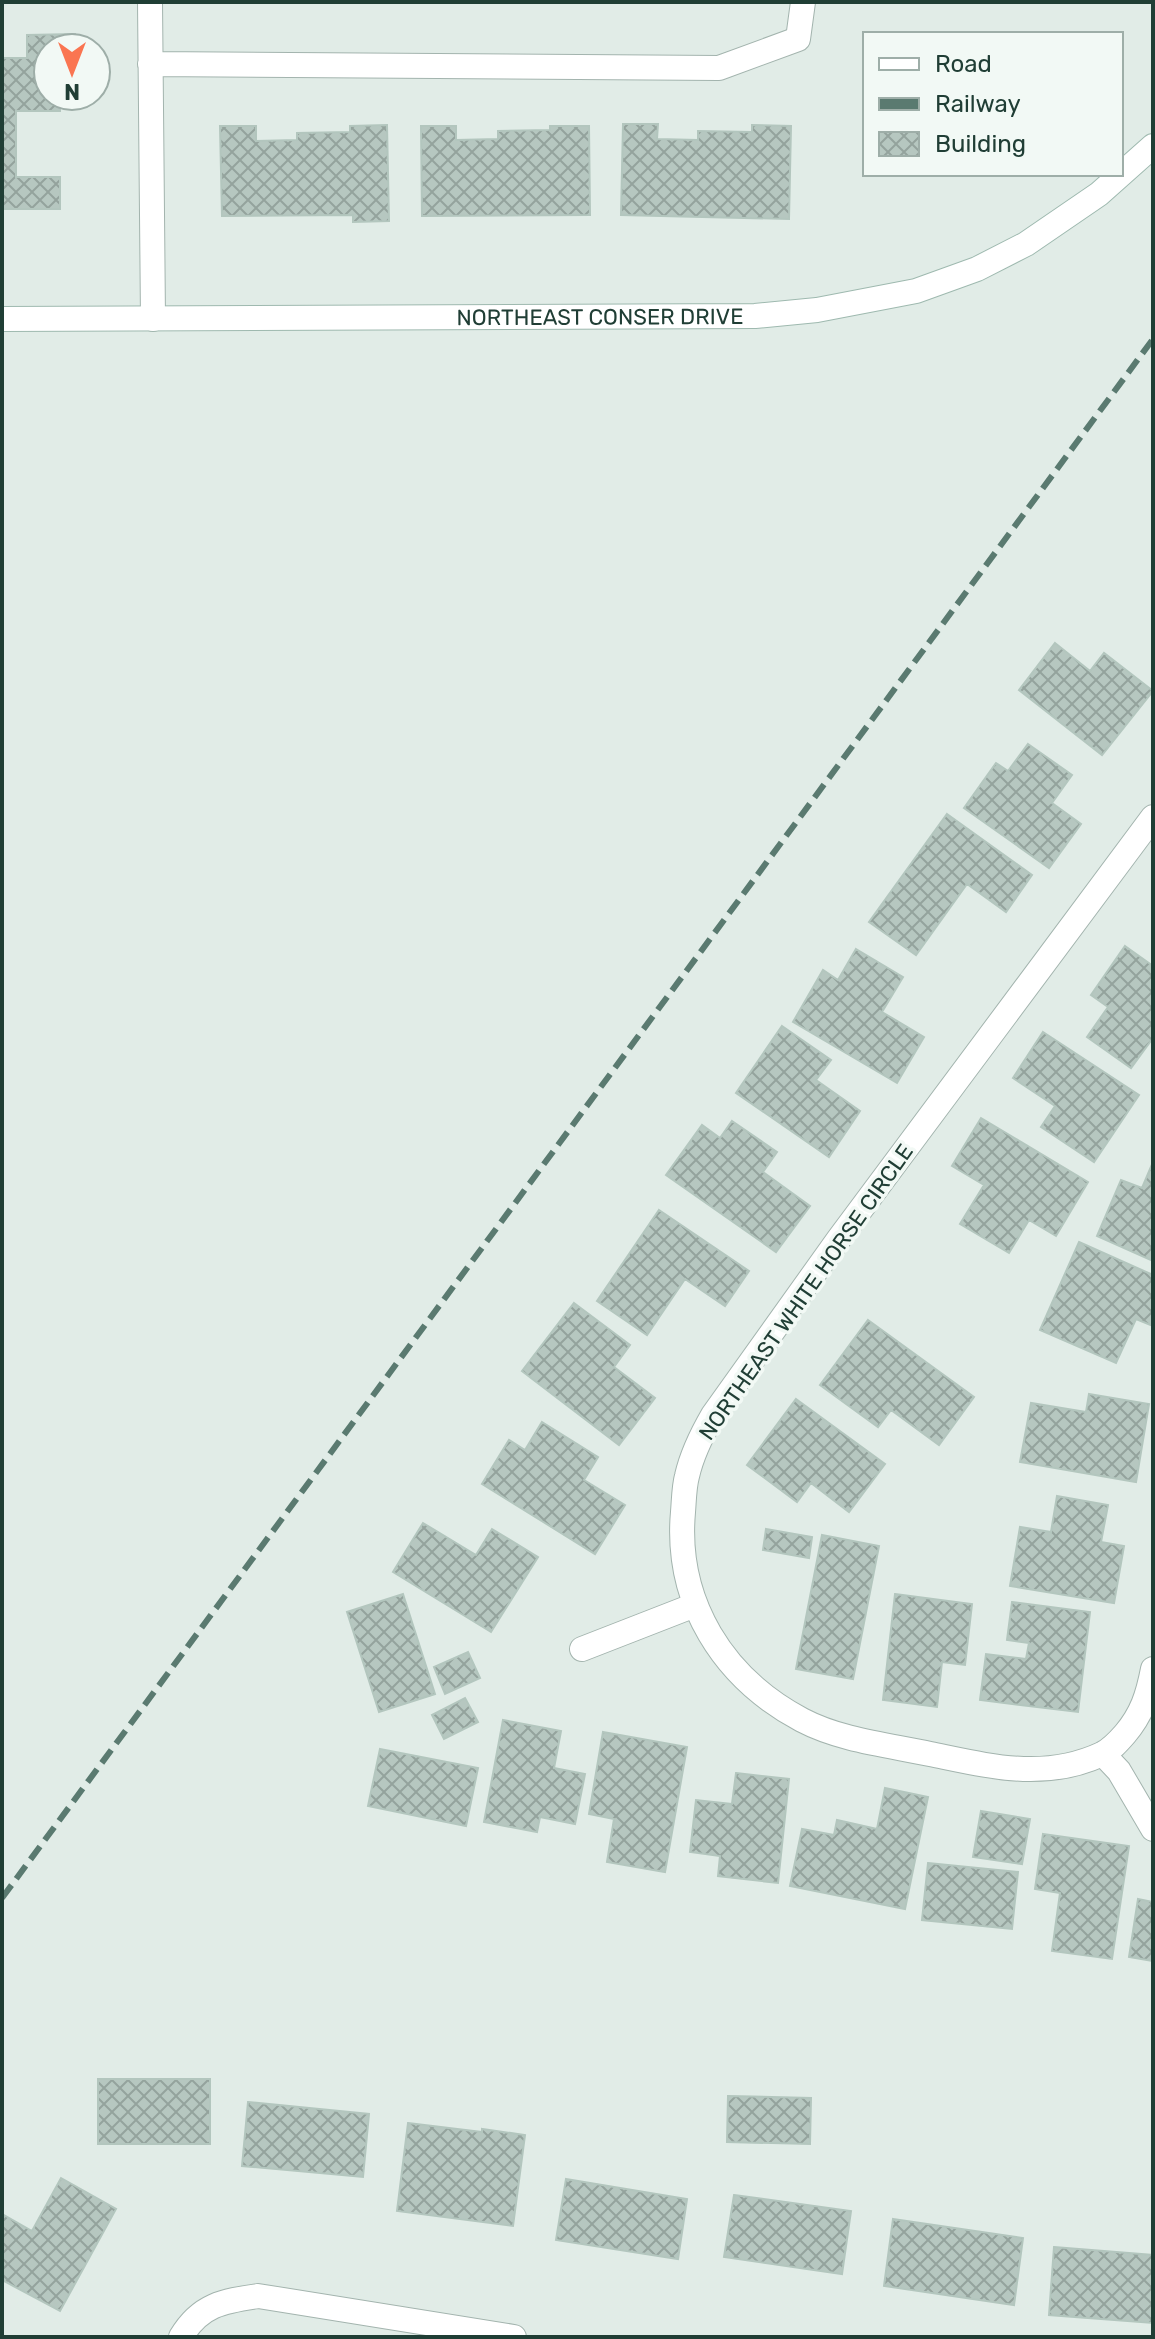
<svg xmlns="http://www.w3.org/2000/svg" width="1155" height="2339" font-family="Rubik,sans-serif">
  <defs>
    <pattern id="building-cross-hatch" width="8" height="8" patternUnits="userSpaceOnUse" patternTransform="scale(2)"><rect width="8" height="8" fill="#b6c7c0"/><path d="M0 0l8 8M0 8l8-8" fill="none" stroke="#94a39d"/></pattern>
  </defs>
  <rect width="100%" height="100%" fill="#e1ece7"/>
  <!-- building -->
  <path fill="url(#building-cross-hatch)" stroke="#b3c6be" stroke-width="2" d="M 75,34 L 75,48 L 48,48 L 48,96 L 60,96 L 60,111 L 16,111 L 16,177 L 60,177 L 60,209 L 2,209 L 2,58 L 27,58 L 27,35 Z
    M 623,124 L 658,124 L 657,139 L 698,140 L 698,131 L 752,132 L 752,125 L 791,126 L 789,219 L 621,215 Z
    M 387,125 L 389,221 L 353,222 L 353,215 L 222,216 L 220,126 L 256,126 L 256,141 L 297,140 L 297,133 L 350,132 L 350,126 Z
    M 421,126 L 456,126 L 456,140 L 498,139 L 498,131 L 550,130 L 550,126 L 589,126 L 590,215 L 422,216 Z
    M 1055,643 L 1090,671 L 1104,653 L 1153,691 L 1102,755 L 1019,690 Z
    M 1028,744 L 1072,775 L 1052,803 L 1081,824 L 1049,868 L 964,808 L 996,763 L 1008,771 Z
    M 947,814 L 1032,875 L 1006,912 L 967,884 L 916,955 L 869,922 Z
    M 1125,946 L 1153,966 L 1153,1038 L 1131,1068 L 1087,1037 L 1108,1007 L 1091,995 Z
    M 856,949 L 903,977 L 882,1012 L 924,1037 L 897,1083 L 793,1022 L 823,970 L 838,980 Z
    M 782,1026 L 831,1060 L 816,1080 L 860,1111 L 829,1157 L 736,1093 Z
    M 1043,1032 L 1139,1095 L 1094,1162 L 1041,1127 L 1055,1106 L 1013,1078 Z
    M 981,1118 L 1088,1182 L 1056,1236 L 1029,1220 L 1009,1253 L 960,1224 L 984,1185 L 952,1166 Z
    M 732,1121 L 777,1152 L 763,1172 L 810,1206 L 776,1252 L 666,1175 L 702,1125 L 720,1138 Z
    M 1153,1162 L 1153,1261 L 1097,1236 L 1121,1180 L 1142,1188 Z
    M 659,1210 L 749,1271 L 725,1306 L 685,1279 L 647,1335 L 597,1301 Z
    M 1079,1242 L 1153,1275 L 1153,1326 L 1136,1319 L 1116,1363 L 1040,1330 Z
    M 574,1303 L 630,1345 L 614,1367 L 655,1398 L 619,1445 L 522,1371 Z
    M 868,1320 L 974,1397 L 939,1445 L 891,1410 L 878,1427 L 820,1385 Z
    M 1089,1394 L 1149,1404 L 1136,1482 L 1020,1462 L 1031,1403 L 1086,1412 Z
    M 796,1399 L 885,1464 L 849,1512 L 811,1483 L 797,1502 L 747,1465 Z
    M 542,1422 L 598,1457 L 584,1480 L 625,1505 L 595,1554 L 482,1484 L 509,1440 L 525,1450 Z
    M 1057,1496 L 1108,1505 L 1101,1542 L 1124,1546 L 1114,1603 L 1010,1586 L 1020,1527 L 1051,1532 Z
    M 423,1523 L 476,1555 L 492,1529 L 538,1557 L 491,1632 L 393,1572 Z
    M 766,1529 L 812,1537 L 809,1558 L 763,1550 Z
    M 822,1535 L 879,1546 L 853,1679 L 796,1669 Z
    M 403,1594 L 435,1694 L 379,1712 L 347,1612 Z
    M 895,1594 L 972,1604 L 965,1665 L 942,1662 L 937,1707 L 883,1700 Z
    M 1012,1602 L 1090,1612 L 1078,1712 L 980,1700 L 986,1654 L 1026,1659 L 1029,1643 L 1007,1640 Z
    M 468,1652 L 480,1678 L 445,1694 L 434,1667 Z
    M 465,1698 L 478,1722 L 444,1739 L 432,1715 Z
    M 503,1720 L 561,1731 L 554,1768 L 585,1774 L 575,1824 L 540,1817 L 537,1832 L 484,1822 Z
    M 603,1732 L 687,1747 L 665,1872 L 607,1862 L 614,1819 L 589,1814 Z
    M 380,1749 L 478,1768 L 466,1826 L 368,1806 Z
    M 736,1773 L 789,1779 L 778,1883 L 718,1876 L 720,1856 L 690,1852 L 696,1800 L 732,1804 Z
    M 885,1788 L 928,1797 L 905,1909 L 790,1886 L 802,1829 L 834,1835 L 837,1820 L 877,1829 Z
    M 981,1811 L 1030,1819 L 1022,1864 L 973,1857 Z
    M 1043,1834 L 1129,1846 L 1112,1959 L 1052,1951 L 1060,1893 L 1035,1889 Z
    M 928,1863 L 1018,1872 L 1012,1929 L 922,1920 Z
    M 1138,1899 L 1153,1902 L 1153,1961 L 1129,1957 Z
    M 98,2079 L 210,2079 L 210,2144 L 98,2144 Z
    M 728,2096 L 811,2098 L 810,2144 L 727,2142 Z
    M 248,2102 L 369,2114 L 363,2177 L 242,2166 Z
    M 408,2123 L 482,2132 L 482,2129 L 525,2135 L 513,2226 L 397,2211 Z
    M 61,2178 L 116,2209 L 60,2311 L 2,2280 L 2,2214 L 32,2231 Z
    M 566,2179 L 687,2199 L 678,2259 L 556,2240 Z
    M 734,2195 L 851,2211 L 842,2274 L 724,2257 Z
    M 893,2219 L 1023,2238 L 1014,2305 L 884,2286 Z
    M 1054,2247 L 1153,2255 L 1153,2323 L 1049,2315 Z"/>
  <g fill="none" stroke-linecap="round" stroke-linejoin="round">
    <defs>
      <path id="lane" d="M 1103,1754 L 1119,1771 L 1153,1829"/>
      <path id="street" d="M 150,2 L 153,319
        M 150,64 L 719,68 L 798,39 L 803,2
        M 1153,817 L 838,1240 L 713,1415 C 702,1434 692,1454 687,1476 C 684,1487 684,1500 683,1512 C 675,1602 723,1678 802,1720 C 840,1740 887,1745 930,1754 C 989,1766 1044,1781 1102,1754 C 1112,1749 1118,1742 1125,1734 C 1142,1714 1148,1695 1153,1669
        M 582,1649 L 695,1605
        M 181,2337 C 200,2305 223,2301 258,2296 L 514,2337"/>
      <g id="secondary">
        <path id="s1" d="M 2,319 L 755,316 L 817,310 L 916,291 L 977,269 L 1026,244 L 1099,194 L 1153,146"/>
      </g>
    </defs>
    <!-- lane casing -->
    <use href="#lane" stroke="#a3b4ae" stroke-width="26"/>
    <!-- street casing -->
    <use href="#street" stroke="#a3b4ae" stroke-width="26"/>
    <!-- secondary casing -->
    <use href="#secondary" stroke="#9eb9af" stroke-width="26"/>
    <!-- lane -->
    <use href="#lane" stroke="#fff" stroke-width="24"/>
    <!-- street -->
    <use href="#street" stroke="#fff" stroke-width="24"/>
    <!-- secondary -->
    <use href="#secondary" stroke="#fff" stroke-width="24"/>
    <!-- rail -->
    <path stroke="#5a7a70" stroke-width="6" stroke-dasharray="16 8" stroke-linecap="butt" d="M 2,1898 L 1153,339"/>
  </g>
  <g text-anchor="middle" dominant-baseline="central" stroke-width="7" stroke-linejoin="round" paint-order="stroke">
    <!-- street labels -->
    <g font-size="22" fill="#203e35" stroke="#f2f9f5">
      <text stroke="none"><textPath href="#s1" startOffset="598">NORTHEAST CONSER DRIVE</textPath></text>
      <text transform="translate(806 1292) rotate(-55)">NORTHEAST WHITE HORSE CIRCLE</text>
    </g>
  </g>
  <!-- border -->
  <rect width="1155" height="2339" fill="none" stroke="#203e35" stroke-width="8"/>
  <!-- legend -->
  <rect x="863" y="32" width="260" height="144" fill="#f2f9f5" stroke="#9eaea8" stroke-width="2"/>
  <rect x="879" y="58" width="40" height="12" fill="#ffffff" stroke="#9eaea8" stroke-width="2"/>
  <text x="935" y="72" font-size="24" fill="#203e35">Road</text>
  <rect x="879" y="98" width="40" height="12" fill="#5a7a70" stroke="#9eaea8" stroke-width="2"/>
  <text x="935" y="112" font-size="24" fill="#203e35">Railway</text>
  <rect x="879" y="132" width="40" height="24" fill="url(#building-cross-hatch)" stroke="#9eaea8" stroke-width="2"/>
  <text x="935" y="152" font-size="24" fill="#203e35">Building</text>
  <!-- north arrow -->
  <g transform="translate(72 72) rotate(180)"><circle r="38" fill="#f2f9f5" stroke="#9eaea8" stroke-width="2"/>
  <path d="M0-6L14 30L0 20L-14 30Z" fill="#fa7551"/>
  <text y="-12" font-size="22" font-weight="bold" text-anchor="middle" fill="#203e35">N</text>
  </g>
</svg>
